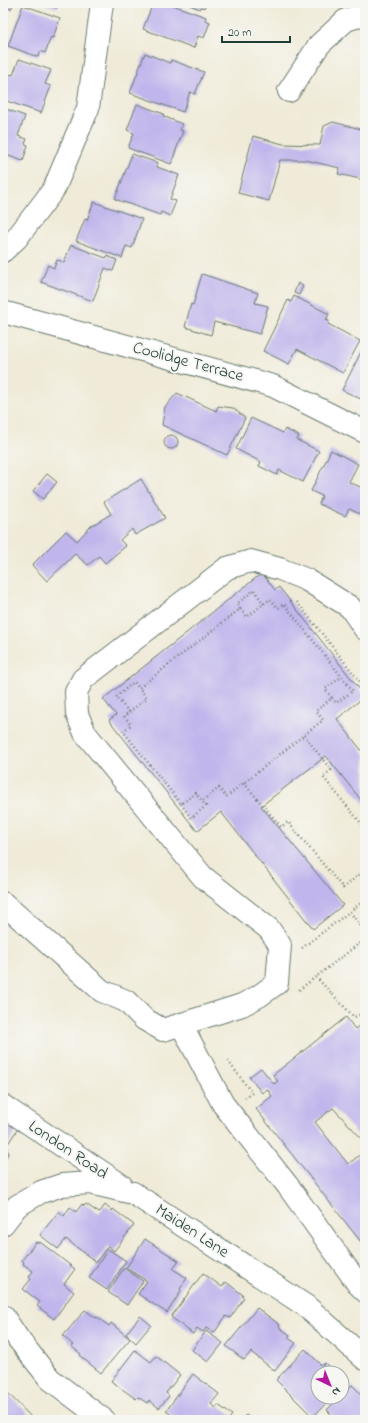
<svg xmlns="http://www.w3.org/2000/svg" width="368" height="1423" font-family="'Indie Flower',sans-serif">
  <rect width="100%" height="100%" fill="#f6f6f2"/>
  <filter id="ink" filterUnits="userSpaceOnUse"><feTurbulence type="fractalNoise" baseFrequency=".025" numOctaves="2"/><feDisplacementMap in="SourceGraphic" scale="8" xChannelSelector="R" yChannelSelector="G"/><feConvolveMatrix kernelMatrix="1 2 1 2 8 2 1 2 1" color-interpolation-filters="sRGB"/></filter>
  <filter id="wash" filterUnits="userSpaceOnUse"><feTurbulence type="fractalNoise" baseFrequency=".012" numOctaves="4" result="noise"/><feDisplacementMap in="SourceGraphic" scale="16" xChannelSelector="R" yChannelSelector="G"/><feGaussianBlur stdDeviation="0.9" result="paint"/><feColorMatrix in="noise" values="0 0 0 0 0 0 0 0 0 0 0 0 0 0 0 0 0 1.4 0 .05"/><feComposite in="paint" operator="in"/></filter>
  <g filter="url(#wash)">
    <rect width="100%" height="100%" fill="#f0ebd8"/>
    <g id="blocks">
      <!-- building -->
      <path fill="#c0b5ec" d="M 4,3 L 14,3 L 11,9 L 3,7 Z
        M 43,3 L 59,3 L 57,8 Z
        M 153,3 L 167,3 L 206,17 L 205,20 L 210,22 L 204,38 L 198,36 L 194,48 L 143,29 Z
        M 184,3 L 206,3 L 204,8 L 201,7 L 200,9 Z
        M 23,5 L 60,18 L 53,38 L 51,37 L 45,53 L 41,51 L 38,57 L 8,46 Z
        M 145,53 L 170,63 L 171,60 L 204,72 L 195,94 L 190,92 L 183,112 L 130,93 Z
        M 19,59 L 51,70 L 45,84 L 51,86 L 41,113 L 4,100 L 7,94 L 3,93 L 3,80 L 5,81 L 8,74 L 13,75 Z
        M 137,104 L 164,114 L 163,116 L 182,124 L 180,130 L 183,131 L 171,164 L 128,148 L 134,133 L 127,130 Z
        M 3,108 L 25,116 L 18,136 L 27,139 L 25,144 L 28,145 L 23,161 L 3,154 Z
        M 333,122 L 365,130 L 365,180 L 338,174 L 340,168 L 305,160 L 280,160 L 269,201 L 238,193 L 253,136 L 283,144 L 320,145 L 324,126 Z
        M 132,154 L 158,163 L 157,167 L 179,175 L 170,199 L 176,201 L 170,216 L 161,212 L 160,215 L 115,199 Z
        M 94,202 L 142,219 L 132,248 L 126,246 L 122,258 L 76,241 L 85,219 L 87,220 Z
        M 71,245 L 106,258 L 107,256 L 117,260 L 113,271 L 105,268 L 93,301 L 41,282 L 48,265 L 54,268 L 57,260 L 64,262 Z
        M 202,274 L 258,293 L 255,303 L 268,306 L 260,334 L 214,322 L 211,335 L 185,327 L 191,304 L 193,305 Z
        M 298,283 L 303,286 L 299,295 L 294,293 Z
        M 294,296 L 329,314 L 326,320 L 329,321 L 328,324 L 360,341 L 343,373 L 297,349 L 289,364 L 263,351 L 288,300 L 291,302 Z
        M 365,335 L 365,401 L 342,390 L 365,344 L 361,342 Z
        M 177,393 L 216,411 L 218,406 L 233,408 L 245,418 L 227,455 L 162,425 L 165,407 Z
        M 251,418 L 283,433 L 285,429 L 299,436 L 297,440 L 319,451 L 303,482 L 279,470 L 277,475 L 259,466 L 261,462 L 236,449 Z
        M164 442a7 7 0 1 1 14 0a7 7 0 1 1-14 0Z
        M 331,450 L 358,464 L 349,482 L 365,489 L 365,516 L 349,509 L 345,516 L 319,504 L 322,496 L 311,491 Z
        M 47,474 L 57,482 L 43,499 L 33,491 Z
        M 141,479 L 165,518 L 135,535 L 132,529 L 120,540 L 126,546 L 105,563 L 99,556 L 88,565 L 75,554 L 47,581 L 32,565 L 66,531 L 77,541 L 91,526 L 111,514 L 104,502 Z
        M 262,573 L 275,590 L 279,587 L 365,696 L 337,719 L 365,755 L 365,805 L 326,756 L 261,806 L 343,905 L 313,929 L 221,812 L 197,831 L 109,720 L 116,715 L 103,699 Z
        M 346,1017 L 355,1029 L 365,1021 L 365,1142 L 333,1108 L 315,1122 L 348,1164 L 365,1151 L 365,1247 L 256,1109 L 272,1096 L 267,1089 L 262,1093 L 249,1077 L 261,1068 L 274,1084 L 278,1081 L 273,1075 Z
        M 3,1108 L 23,1121 L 7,1145 L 3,1143 Z
        M 3,1148 L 9,1152 L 3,1163 Z
        M 82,1204 L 84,1206 L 86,1204 L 99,1213 L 105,1205 L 112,1211 L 113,1209 L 134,1225 L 114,1251 L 108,1246 L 96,1262 L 66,1239 L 58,1249 L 40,1235 L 59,1211 L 64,1216 L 70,1207 L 76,1212 Z
        M 145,1239 L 179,1261 L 173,1269 L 187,1278 L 180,1289 L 181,1291 L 167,1313 L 138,1294 L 147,1281 L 126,1268 Z
        M 36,1242 L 39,1243 L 40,1242 L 75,1269 L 64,1284 L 74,1292 L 54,1319 L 37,1306 L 40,1302 L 23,1289 L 31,1279 L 29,1277 L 33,1271 L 23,1264 L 24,1262 L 22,1260 Z
        M 108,1249 L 126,1261 L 107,1290 L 89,1278 Z
        M 124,1268 L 143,1281 L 127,1305 L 108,1292 Z
        M 203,1273 L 222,1287 L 226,1282 L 243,1295 L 242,1297 L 244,1298 L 230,1318 L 226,1316 L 214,1333 L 206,1328 L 203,1332 L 197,1328 L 193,1334 L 171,1317 Z
        M 257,1308 L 280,1325 L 279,1327 L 290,1335 L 288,1338 L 296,1343 L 275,1371 L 251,1352 L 244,1360 L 226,1346 Z
        M 85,1310 L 96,1318 L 97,1317 L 109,1326 L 111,1323 L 130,1339 L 101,1373 L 80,1356 L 81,1354 L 71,1346 L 73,1345 L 63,1336 Z
        M 140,1316 L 151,1325 L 136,1343 L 126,1334 Z
        M 206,1331 L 223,1343 L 208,1362 L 192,1350 Z
        M 305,1349 L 322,1366 L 325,1363 L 337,1373 L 318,1373 L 318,1397 L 332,1397 L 313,1417 L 276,1380 Z
        M 135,1350 L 151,1362 L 156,1356 L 180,1375 L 166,1393 L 169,1396 L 159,1408 L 149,1400 L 147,1403 L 138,1397 L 136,1399 L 111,1381 Z
        M 193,1374 L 219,1394 L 211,1404 L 216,1408 L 218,1405 L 232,1415 L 228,1420 L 178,1420 L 166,1411 Z
        M 352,1385 L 365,1398 L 365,1420 L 337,1420 L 327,1410 L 339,1397 L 342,1397 L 342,1394 Z
        M 3,1388 L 34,1420 L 3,1420 Z
        M 246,1415 L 253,1420 L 241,1420 Z"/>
    </g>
  </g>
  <g filter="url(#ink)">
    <use href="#blocks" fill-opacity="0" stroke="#687a6d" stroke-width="1"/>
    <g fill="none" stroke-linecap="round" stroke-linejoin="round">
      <defs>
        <path id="minor" d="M 289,91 L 319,45 L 346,20 L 365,14
          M 3,251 L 16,239 L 54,189 L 88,108 L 102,3
          M 3,312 L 273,386 L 365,432
          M 3,903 L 102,991 L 126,1001 L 144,1019 L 163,1030 L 242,1005 L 259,996 L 277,983 L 280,945 L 269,929 L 203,877 L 85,733 L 77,714 L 76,692 L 83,679 L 227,568 L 251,561 L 280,569 L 307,580 L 350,607 L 365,629
          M 181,1024 L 223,1104 L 288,1186 L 358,1284 L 365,1291
          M 3,1106 L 121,1185
          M 3,1224 L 17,1206 L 41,1192 L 62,1185 L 90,1183 L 133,1193 L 306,1306 L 365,1359
          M 3,1316 L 19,1340 L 50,1379 L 104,1420"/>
      </defs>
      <!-- minor casing -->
      <use href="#minor" stroke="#687a6d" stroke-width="24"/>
      <!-- path -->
      <path stroke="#687a6d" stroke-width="2.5" stroke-dasharray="1 3" stroke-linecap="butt" d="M 297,602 L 365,688
        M 240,609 L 237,604 L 254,590 L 264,604
        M 332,698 L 336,703 L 353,691 L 284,604 L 278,608 L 270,599 L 247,617 L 240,609 L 139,688 L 147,698 L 124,716 L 131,725 L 123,731 L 181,804 L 196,793 L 202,801 L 219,788 L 226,797 L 323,720 L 316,711 L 332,698 L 325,689 L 341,677
        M 129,712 L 116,697 L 134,682 L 139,688
        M 304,735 L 331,770 L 323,777 L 365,828
        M 244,783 L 281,827 L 288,822 L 343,888 L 365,870
        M 181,804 L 191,818 L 206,806 L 202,801
        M 361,873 L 365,877
        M 350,912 L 365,931
        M 302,948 L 365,900
        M 316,977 L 354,1017 L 365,1013
        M 299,990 L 365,939
        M 228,1061 L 252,1093 L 245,1098"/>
      <!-- minor -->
      <use href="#minor" stroke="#fff" stroke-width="22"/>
    </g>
  </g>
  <g text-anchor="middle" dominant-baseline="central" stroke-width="4" stroke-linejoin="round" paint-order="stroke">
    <!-- street labels -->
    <g font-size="17" fill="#1f3d34" stroke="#f6f6f2">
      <text transform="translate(188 362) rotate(15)">Coolidge Terrace</text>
      <text transform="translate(68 1150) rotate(34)">London Road</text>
      <text transform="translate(192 1231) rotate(33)">Maiden Lane</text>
    </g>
  </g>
  <!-- margin -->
  <rect width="368" height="1423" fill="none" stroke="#f6f6f2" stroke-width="16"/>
  <!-- north arrow -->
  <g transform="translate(330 1385) rotate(137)"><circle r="19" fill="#f6f6f2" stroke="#a0aca6"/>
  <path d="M0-3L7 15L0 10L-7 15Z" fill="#b5179e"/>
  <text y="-6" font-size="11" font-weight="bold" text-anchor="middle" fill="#1f3d34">N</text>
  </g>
  <!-- scale -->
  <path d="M222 36v6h68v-6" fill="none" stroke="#1f3d34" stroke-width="2"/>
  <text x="228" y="36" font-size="12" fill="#1f3d34" stroke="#f6f6f2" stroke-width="3" paint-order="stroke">20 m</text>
</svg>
